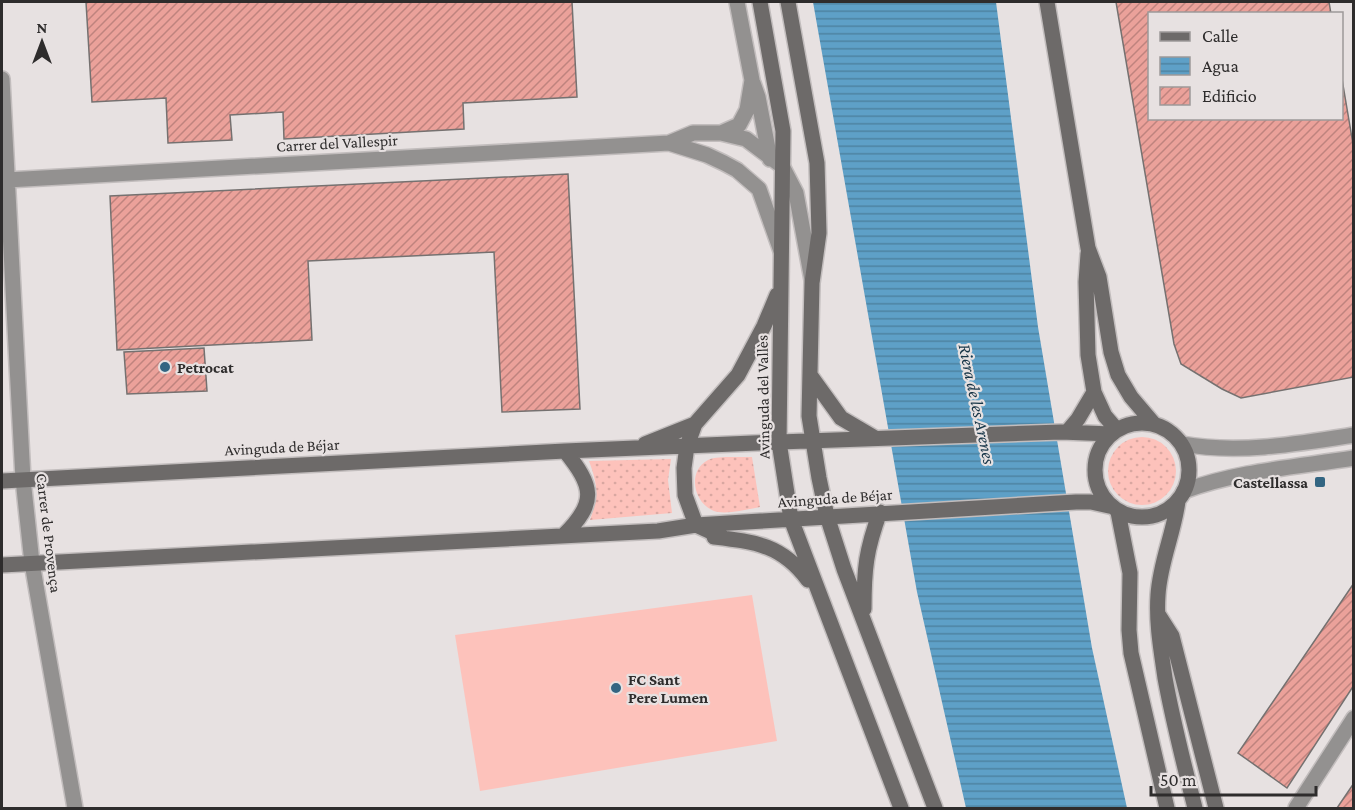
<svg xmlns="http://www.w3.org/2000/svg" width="1355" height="810" font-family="'Crimson Pro',serif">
  <defs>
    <pattern id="grass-dots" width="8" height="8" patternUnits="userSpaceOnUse" patternTransform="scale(1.5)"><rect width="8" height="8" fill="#fdc2bb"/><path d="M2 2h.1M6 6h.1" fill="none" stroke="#d9a7a1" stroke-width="1.8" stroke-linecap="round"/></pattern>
    <pattern id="water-rules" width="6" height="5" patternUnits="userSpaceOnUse" patternTransform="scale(1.5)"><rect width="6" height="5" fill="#5ea0c7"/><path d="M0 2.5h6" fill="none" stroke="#4e83a2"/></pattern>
    <pattern id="building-hatch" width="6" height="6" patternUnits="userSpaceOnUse" patternTransform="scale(1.5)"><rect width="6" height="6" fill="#eba19a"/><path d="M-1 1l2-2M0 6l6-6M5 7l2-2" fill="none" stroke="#bf837e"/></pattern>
  </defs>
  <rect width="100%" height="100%" fill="#e7e1e1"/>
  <!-- grass -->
  <path fill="url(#grass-dots)" d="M1108 471a34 34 0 1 1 68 0a34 34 0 1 1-68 0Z
    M 731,457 L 752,457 L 760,507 C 748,509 730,514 718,512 C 695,508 685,472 708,460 C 714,457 724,457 731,457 Z
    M 671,459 L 668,480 L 672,513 L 590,520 C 599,494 598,486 589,461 Z"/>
  <!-- pitch -->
  <path fill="#fdc2bb" d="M 752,595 L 777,741 L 480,791 L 455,635 Z"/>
  <!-- water -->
  <path fill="url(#water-rules)" d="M 813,2 L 996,2 L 1038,327 L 1092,648 L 1127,808 L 966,808 L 917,592 Z"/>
  <!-- building -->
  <path fill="url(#building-hatch)" stroke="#757170" stroke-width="1.5" d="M 86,2 L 572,2 L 577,97 L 463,103 L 464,129 L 284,139 L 283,112 L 230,115 L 232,140 L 168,143 L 166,98 L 92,102 Z
    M 1116,2 L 1329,2 L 1331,14 L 1150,14 L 1150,118 L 1342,118 L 1342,79 L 1354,150 L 1354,377 L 1241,398 L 1222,389 L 1181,364 L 1174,344 Z
    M 568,174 L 580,409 L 502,412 L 494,252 L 308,261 L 312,340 L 117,350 L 110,196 Z
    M 204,348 L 207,391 L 127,394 L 124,352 Z
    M 1354,583 L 1354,685 L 1287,788 L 1238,753 Z
    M 1354,783 L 1354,808 L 1337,808 Z"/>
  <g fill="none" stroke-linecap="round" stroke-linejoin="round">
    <defs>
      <path id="street" d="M 2,79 L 23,479 L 32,563 L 75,808
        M 753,83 L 758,97 L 770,159
        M 721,133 L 739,125 L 747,110 L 752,80 L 737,2
        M 669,143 L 707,155 L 724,163 L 737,170 L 759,189 L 781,251
        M 7,180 L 669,143 L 693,133 L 721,133 L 746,139 L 782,166 L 796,193 L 812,280
        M 1182,444 C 1239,454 1297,444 1354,435
        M 1184,491 C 1238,471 1297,467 1354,458
        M 1296,808 L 1354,718"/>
      <path id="secondary" d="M 760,2 L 783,131 L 779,442 L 791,519 L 901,808
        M 788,2 L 817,163 L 819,233 L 812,283 L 809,416 L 819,478 L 827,516 L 844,569 L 935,808
        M 1047,2 L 1088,248 L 1099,277 L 1111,352 L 1118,375 L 1131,397 L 1154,424
        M 810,375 L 841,418 L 875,438
        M 1094,392 L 1105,416 L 1117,430
        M1095 470a47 47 0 1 1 94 0a47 47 0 1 1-94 0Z
        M 1067,432 L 1078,419 L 1094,392 L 1088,355 L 1086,282 L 1088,254
        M 645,444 L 695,424
        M 2,481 L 565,451 L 779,442 L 1061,432 L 1111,434
        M 1178,501 C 1174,533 1160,562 1158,595 C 1156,623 1161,650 1165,678 C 1173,722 1184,765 1195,808
        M 1118,512 L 1130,573 L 1129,630 L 1131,653 L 1167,808
        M 563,536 C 598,502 593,486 565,451
        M 714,537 C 756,542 782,545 808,580
        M 724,538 L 696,525 L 685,495 L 684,468 L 687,446 L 695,424 L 738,375 L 764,326 L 777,295
        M 2,565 L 658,531 L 696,525 L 1076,502 L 1091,502 L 1109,506
        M 864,609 C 864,569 866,550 880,512
        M 1158,614 L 1172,636 L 1216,808"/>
    </defs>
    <!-- street casing -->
    <use href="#street" stroke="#c2bdbd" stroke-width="18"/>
    <!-- secondary casing -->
    <use href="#secondary" stroke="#c2bdbd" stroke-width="18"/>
    <!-- street -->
    <use href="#street" stroke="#939190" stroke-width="15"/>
    <!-- secondary -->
    <use href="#secondary" stroke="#6d6a69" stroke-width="15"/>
  </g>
  <!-- markers -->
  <g fill="#336582" stroke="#e7e1e1" stroke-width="2">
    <circle cx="165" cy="367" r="6"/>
    <rect x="1314" y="476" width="12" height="12" rx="3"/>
    <circle cx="616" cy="688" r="6"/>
  </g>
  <g text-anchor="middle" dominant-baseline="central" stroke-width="4.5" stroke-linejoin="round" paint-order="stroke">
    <!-- street labels -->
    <g font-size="16" fill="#2e2c2c" stroke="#e7e1e1">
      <text transform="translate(337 143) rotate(-3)">Carrer del Vallespir</text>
      <text transform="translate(763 397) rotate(-91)">Avinguda del Vallès</text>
      <text transform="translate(282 447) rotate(-3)">Avinguda de Béjar</text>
      <text transform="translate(835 498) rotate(-4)">Avinguda de Béjar</text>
      <text transform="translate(49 533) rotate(83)">Carrer de Provença</text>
    </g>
    <!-- poi labels -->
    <g font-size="16" font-weight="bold" fill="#2e2c2c" stroke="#e7e1e1" text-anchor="start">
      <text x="177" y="367">Petrocat</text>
      <text x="1308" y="482" text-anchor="end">Castellassa</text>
      <text x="628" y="679">FC Sant<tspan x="628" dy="18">Pere Lumen</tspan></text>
    </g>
    <!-- water labels -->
    <g font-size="18" font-style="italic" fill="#173547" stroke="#e7e1e1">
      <text transform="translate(977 404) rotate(78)">Riera de les Arenes</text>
    </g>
  </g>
  <!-- border -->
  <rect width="1355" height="810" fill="none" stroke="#2e2c2c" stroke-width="6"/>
  <!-- legend -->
  <rect x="1148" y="12" width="195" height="108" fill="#e7e1e1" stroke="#9d9999" stroke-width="1.5"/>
  <rect x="1160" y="32" width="30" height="9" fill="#6d6a69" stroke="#9d9999" stroke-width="1.5"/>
  <text x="1202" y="42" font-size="18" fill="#2e2c2c">Calle</text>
  <rect x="1160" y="57" width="30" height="18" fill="url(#water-rules)" stroke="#9d9999" stroke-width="1.5"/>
  <text x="1202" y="72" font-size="18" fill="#2e2c2c">Agua</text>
  <rect x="1160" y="87" width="30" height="18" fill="url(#building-hatch)" stroke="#9d9999" stroke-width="1.5"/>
  <text x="1202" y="102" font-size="18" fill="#2e2c2c">Edificio</text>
  <!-- north arrow -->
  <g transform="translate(42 42)" stroke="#e7e1e1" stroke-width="4.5" paint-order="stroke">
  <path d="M0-4.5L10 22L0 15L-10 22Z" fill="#2e2c2c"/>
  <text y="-9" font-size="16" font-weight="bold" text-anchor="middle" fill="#2e2c2c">N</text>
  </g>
  <!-- scale -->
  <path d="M1151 786v9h165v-9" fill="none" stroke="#2e2c2c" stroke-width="3"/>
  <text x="1160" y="786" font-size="18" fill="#2e2c2c" stroke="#e7e1e1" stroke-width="4.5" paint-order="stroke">50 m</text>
</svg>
